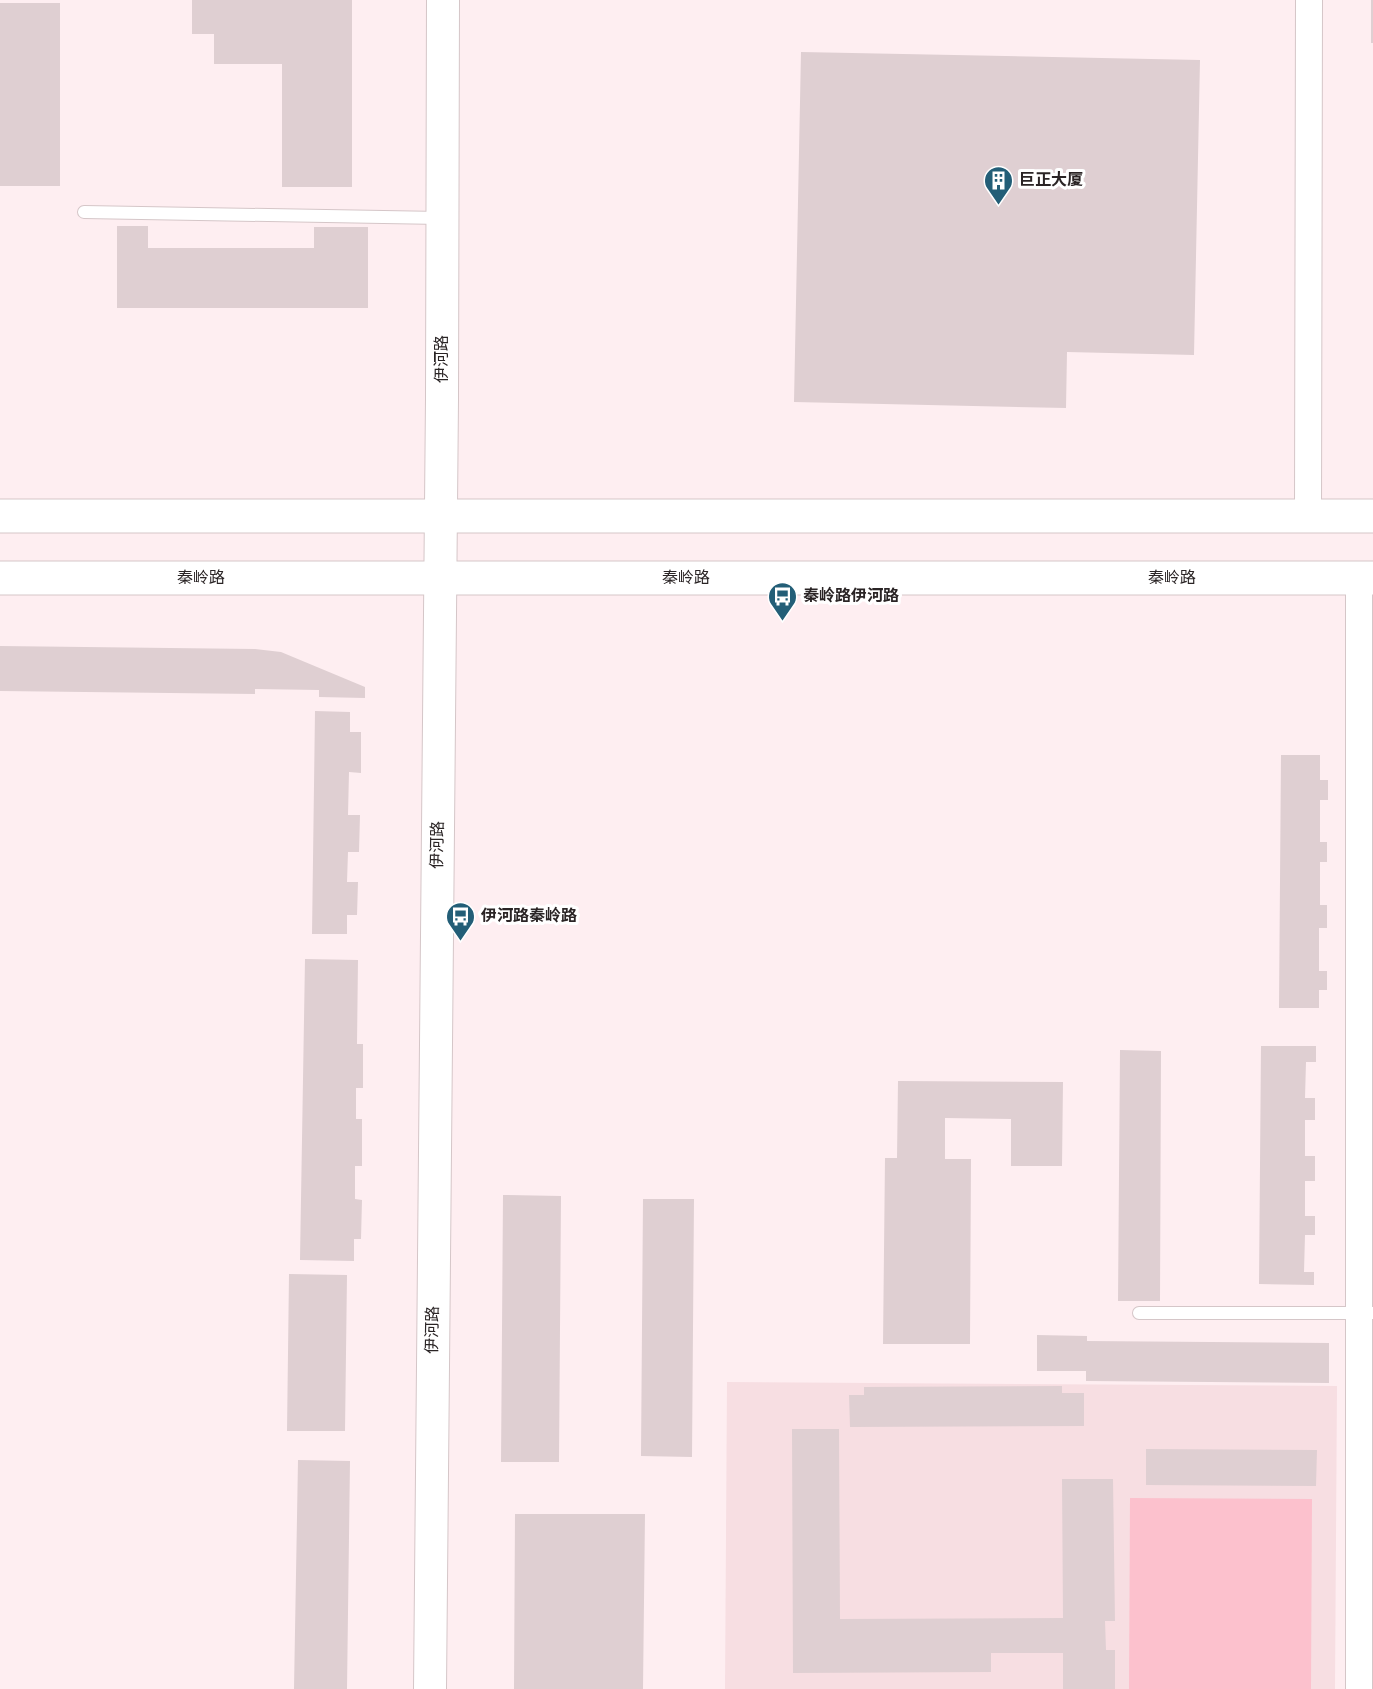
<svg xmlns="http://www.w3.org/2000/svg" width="1373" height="1689" font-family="'Sofia Sans Condensed','Noto Sans SC',sans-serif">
  <rect width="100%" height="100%" fill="#feeef1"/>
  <!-- built -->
  <path fill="#f7dee2" d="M 727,1382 L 1337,1386 L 1335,1689 L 725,1689 Z"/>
  <!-- green -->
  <path fill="#fcc1cd" d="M 1130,1498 L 1312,1499 L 1311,1689 L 1129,1689 Z"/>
  <!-- building -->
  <path fill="#dfcfd2" d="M 192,0 L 352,0 L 352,187 L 282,187 L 282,64 L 214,64 L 214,34 L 192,34 Z
    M 1371,0 L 1373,0 L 1373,43 L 1371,43 Z
    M 0,3 L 60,3 L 60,186 L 0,186 Z
    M 801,52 L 1200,60 L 1194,355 L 1067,352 L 1066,408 L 794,402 Z
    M 117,226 L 148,226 L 148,248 L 314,248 L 314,227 L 368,227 L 368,308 L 117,308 Z
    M 0,646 L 255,649 L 281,652 L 365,687 L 365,698 L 319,697 L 319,690 L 255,689 L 255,694 L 0,691 Z
    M 315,711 L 350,712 L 350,732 L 361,732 L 361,773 L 349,772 L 348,815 L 360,815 L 359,852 L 348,852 L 347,882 L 358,882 L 357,915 L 347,915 L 347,934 L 312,934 Z
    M 1281,755 L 1320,755 L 1320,780 L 1328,780 L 1328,800 L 1320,800 L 1320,842 L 1327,842 L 1327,862 L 1320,862 L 1320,905 L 1327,905 L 1327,928 L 1319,928 L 1319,971 L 1327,971 L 1327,990 L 1319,990 L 1319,1008 L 1279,1008 Z
    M 305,959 L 358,960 L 357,1044 L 363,1044 L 363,1088 L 356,1088 L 356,1119 L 362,1119 L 362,1166 L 355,1166 L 355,1199 L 362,1200 L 361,1239 L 354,1239 L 354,1261 L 300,1260 Z
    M 1261,1046 L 1316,1046 L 1316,1062 L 1306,1062 L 1305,1098 L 1315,1098 L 1315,1120 L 1305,1120 L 1305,1156 L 1315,1156 L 1315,1181 L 1305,1181 L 1305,1216 L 1315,1216 L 1315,1235 L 1305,1235 L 1304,1272 L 1314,1272 L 1314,1285 L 1259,1284 Z
    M 1120,1050 L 1161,1051 L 1160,1301 L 1118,1301 Z
    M 898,1081 L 1063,1082 L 1062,1166 L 1011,1166 L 1011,1119 L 945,1118 L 945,1159 L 971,1159 L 970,1344 L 883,1344 L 885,1158 L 897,1158 Z
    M 503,1195 L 561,1196 L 559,1462 L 501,1462 Z
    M 643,1199 L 694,1199 L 692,1457 L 641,1456 Z
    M 289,1274 L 347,1275 L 345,1431 L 287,1431 Z
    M 1037,1335 L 1087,1336 L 1087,1341 L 1329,1343 L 1329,1383 L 1086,1381 L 1086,1371 L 1037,1371 Z
    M 1062,1386 L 1062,1393 L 1084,1393 L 1084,1426 L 850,1427 L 849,1395 L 864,1395 L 864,1387 Z
    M 792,1429 L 839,1429 L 840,1619 L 1063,1618 L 1062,1479 L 1113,1479 L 1115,1621 L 1105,1621 L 1106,1650 L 1115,1650 L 1115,1689 L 1063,1689 L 1063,1653 L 991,1653 L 991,1672 L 793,1673 Z
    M 1146,1449 L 1317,1450 L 1316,1486 L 1146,1485 Z
    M 298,1460 L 350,1461 L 347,1689 L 294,1689 Z
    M 515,1514 L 645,1514 L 643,1689 L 514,1689 Z"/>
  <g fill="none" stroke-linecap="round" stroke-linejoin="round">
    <defs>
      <path id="service" d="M 84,212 L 441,218
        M 1139,1313 L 1373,1313"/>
      <path id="minor" d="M 1308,516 L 1309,0
        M 1359,578 L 1359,1689"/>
      <path id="tertiary" d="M 430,1689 L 442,399 L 443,0"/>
      <path id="primary" d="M 0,516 L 1373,516
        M 0,578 L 1373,578"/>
    </defs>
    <!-- service casing -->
    <use href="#service" stroke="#d5c6c8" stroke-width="14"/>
    <!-- minor casing -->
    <use href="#minor" stroke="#d5c6c8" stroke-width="28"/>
    <!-- tertiary casing -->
    <use href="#tertiary" stroke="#d5c6c8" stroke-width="34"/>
    <!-- primary casing -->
    <use href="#primary" stroke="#d5c6c8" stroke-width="35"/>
    <!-- service -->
    <use href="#service" stroke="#fff" stroke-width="12"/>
    <!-- minor -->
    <use href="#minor" stroke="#fff" stroke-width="26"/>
    <!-- tertiary -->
    <use href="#tertiary" stroke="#fff" stroke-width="32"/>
    <!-- primary -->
    <use href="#primary" stroke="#fff" stroke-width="33"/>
  </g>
  <!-- icons -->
  <defs>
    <symbol id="building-pin" viewBox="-11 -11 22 30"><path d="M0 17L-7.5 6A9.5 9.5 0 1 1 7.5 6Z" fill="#235e77" stroke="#fff"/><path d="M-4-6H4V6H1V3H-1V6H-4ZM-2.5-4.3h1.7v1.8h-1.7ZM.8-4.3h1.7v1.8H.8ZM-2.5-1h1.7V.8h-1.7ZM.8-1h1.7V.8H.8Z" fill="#fff"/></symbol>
    <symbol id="bus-pin" viewBox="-11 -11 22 30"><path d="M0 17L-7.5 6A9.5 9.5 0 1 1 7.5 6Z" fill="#235e77" stroke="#fff"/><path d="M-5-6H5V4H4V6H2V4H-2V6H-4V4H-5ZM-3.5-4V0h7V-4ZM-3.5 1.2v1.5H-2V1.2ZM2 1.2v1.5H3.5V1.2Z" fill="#fff"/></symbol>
  </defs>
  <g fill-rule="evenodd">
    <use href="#building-pin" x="982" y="164" width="33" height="45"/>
    <use href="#bus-pin" x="766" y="580" width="33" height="45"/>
    <use href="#bus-pin" x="444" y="900" width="33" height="45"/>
  </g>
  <g text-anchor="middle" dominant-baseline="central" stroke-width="6" stroke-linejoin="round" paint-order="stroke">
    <!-- poi labels -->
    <g font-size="16" font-weight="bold" fill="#2a2425" stroke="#fff" text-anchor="start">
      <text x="1019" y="180">巨正大厦</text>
      <text x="803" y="596">秦岭路伊河路</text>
      <text x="481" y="916">伊河路秦岭路</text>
    </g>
    <!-- street labels -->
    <g font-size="16" fill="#2a2425" stroke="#fff">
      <text transform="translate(442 359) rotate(-90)">伊河路</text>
      <text x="201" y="578">秦岭路</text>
      <text x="686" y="578">秦岭路</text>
      <text x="1172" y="578">秦岭路</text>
      <text transform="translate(438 845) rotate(-89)">伊河路</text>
      <text transform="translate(433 1330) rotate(-89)">伊河路</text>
    </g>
  </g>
</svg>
